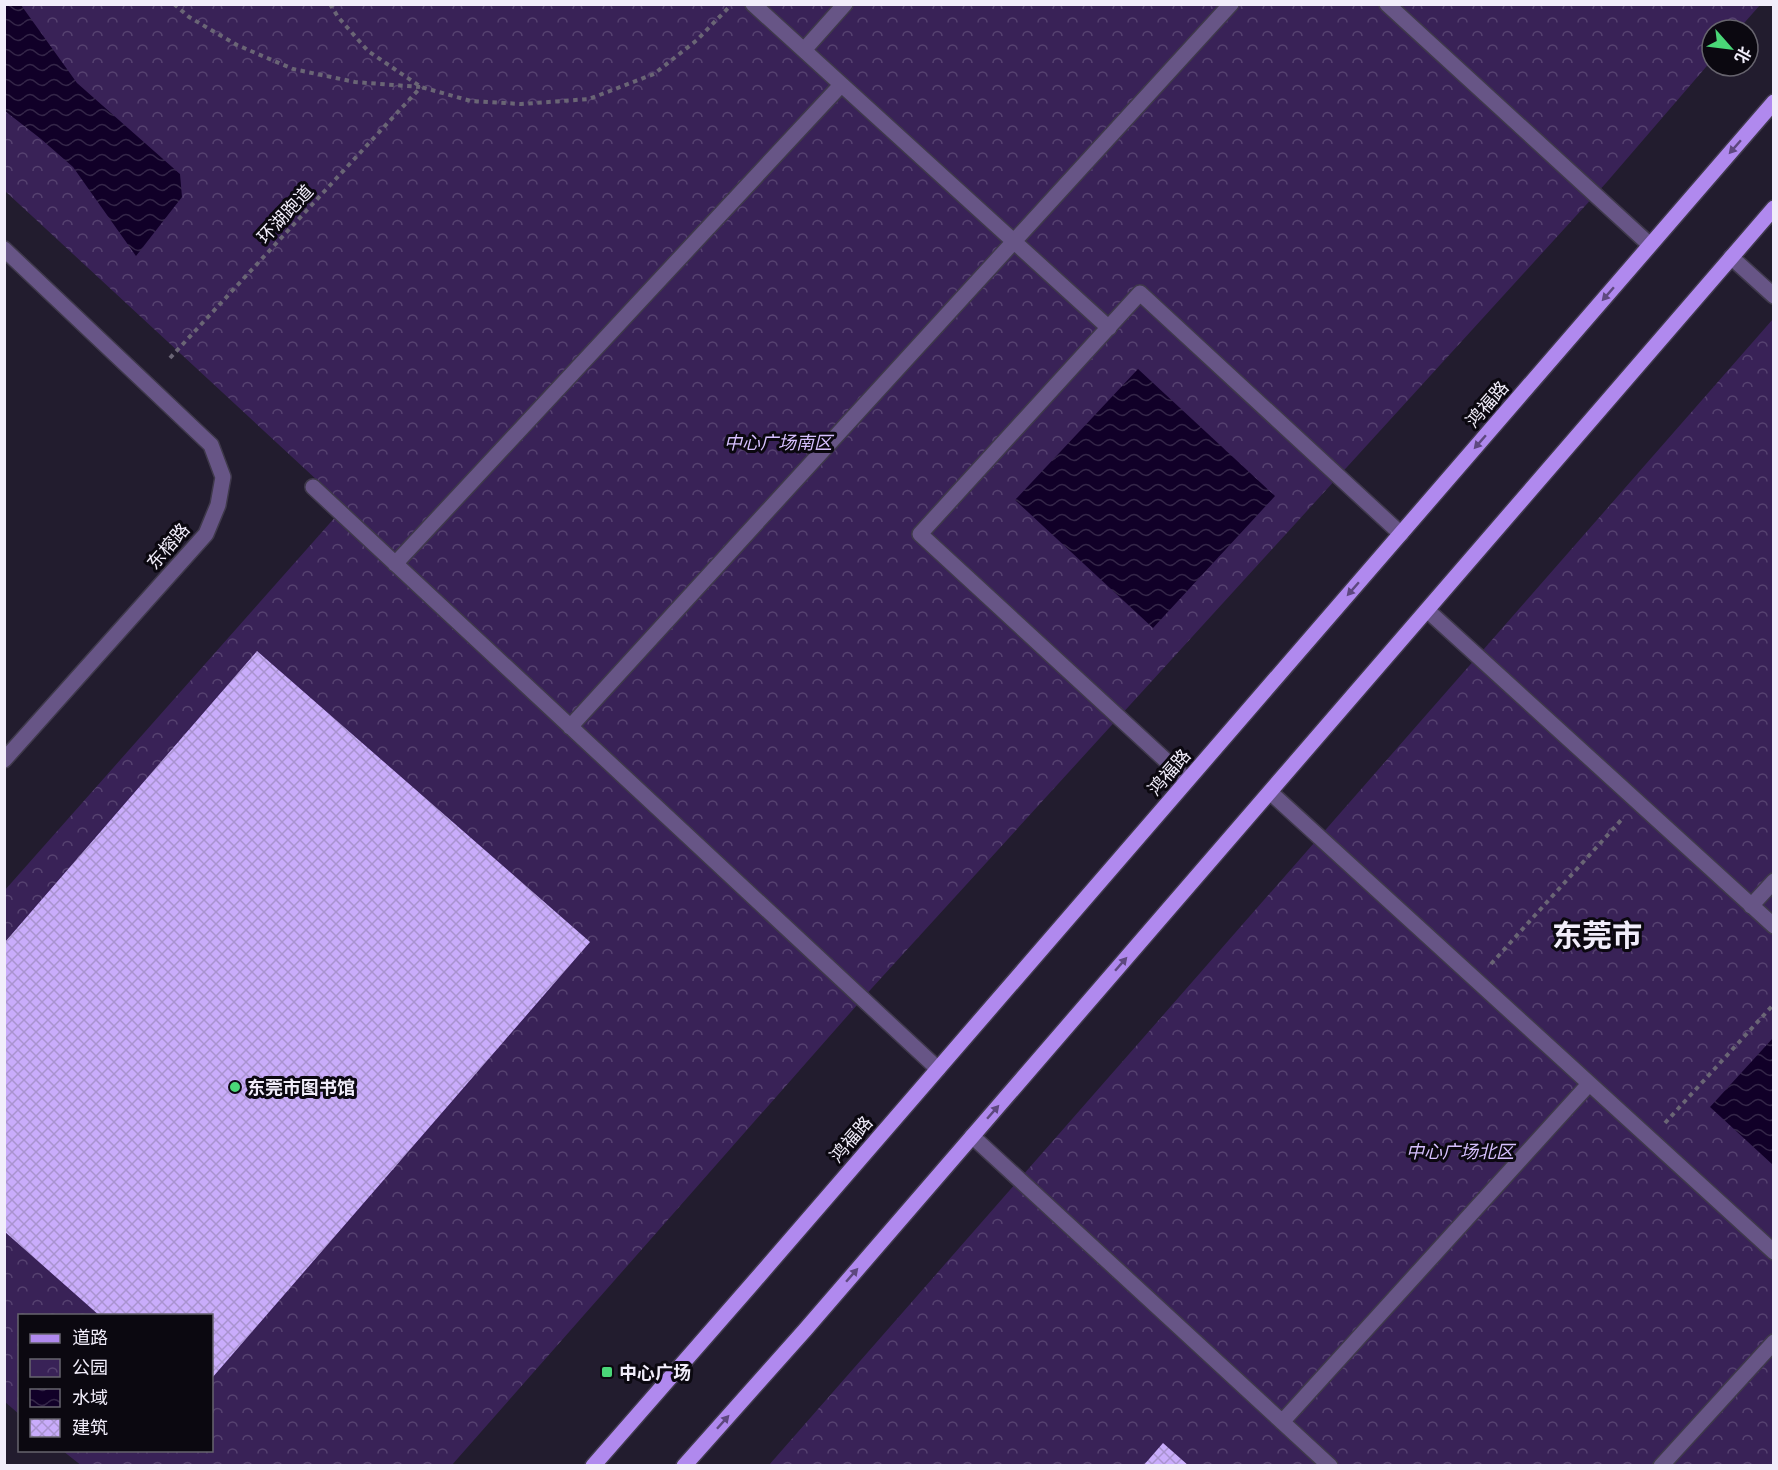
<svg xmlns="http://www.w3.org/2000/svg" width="1778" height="1470" font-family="Lora,'Noto Sans SC',serif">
  <defs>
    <pattern id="park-crowns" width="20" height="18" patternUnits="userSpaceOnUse" patternTransform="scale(1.5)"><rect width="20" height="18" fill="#392257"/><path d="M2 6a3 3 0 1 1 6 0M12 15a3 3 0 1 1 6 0" fill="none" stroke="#564270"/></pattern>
    <pattern id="water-waves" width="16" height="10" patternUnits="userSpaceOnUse" patternTransform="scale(1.5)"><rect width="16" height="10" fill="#110028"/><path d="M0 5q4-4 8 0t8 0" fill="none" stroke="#342648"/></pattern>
    <pattern id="building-cross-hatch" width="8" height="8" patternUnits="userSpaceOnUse" patternTransform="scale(1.5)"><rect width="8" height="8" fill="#c9acfb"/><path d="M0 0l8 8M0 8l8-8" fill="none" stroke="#a993cf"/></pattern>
  </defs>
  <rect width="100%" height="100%" fill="#221c2e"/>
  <!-- park -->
  <path fill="url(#park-crowns)" d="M 4,5 L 1760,5 L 1738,30 L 1712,30 L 1712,60 L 1606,183 L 872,988 L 451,1466 L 82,1466 L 63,1451 L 212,1450 L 212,1316 L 20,1316 L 19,1414 L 5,1402 L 5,890 L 345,506 L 5,191 Z
    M 1773,319 L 1773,1465 L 769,1465 Z"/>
  <!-- water -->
  <path fill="url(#water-waves)" d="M 4,5 L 21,5 L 77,83 L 180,174 L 182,197 L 136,256 L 73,167 L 41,139 L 5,111 Z
    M 1138,369 L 1275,496 L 1153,628 L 1015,500 Z
    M 1773,1038 L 1773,1165 L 1710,1107 Z"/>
  <!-- building -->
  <path fill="url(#building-cross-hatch)" d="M 257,651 L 590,942 L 212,1378 L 212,1316 L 100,1316 L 5,1232 L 5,942 Z
    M 1163,1443 L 1189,1466 L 1143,1466 Z"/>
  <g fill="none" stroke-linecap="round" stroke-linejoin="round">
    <defs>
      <path id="minor" d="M 753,4 L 1109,328
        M 1387,4 L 1650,245
        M 804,50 L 845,4
        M 4,249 L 211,445 L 223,477 L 218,505 L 206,534 L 4,760
        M 1731,257 L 1774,296
        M 313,487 L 938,1069
        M 395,564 L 841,85
        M 1427,610 L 1774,926
        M 570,727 L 1231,4
        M 1187,780 L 920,534 L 1140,293 L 1401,534
        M 1270,792 L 1774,1252
        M 1751,906 L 1774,881
        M 972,1136 L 1330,1466
        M 1282,1422 L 1589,1084
        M 1661,1466 L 1774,1342"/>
      <path id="major" d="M 593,1466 L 752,1284 L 1774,102
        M 684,1466 L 805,1330 L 1774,208"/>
    </defs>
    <!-- minor casing -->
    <use href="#minor" stroke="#3f394b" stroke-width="18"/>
    <!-- major casing -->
    <use href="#major" stroke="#3f394b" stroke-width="18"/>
    <!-- path -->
    <path stroke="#6a6575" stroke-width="4" stroke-dasharray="4.5 4.5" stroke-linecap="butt" d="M 174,4 L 189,17 L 237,45 L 293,69 L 355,82 L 420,87
      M 330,4 L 338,17 L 368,51 L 421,87 L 471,101 L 521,104 L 589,99 L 654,74 L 697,40 L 731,5
      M 170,358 L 421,87
      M 1491,964 L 1623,818
      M 1665,1123 L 1774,1004"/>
    <!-- minor -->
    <use href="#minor" stroke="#675586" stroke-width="15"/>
    <!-- major -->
    <use href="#major" stroke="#b089ee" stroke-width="15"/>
  </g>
  <!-- one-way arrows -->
  <defs><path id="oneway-solid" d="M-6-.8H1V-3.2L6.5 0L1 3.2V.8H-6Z" transform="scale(1.5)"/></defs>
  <g fill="#5e487f">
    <use href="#oneway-solid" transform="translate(1735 147) rotate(131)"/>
    <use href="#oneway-solid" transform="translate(1608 294) rotate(131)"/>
    <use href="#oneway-solid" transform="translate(1480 442) rotate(131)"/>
    <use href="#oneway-solid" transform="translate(1353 589) rotate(131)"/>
    <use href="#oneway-solid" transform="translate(1121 964) rotate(-49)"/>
    <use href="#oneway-solid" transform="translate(993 1112) rotate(-49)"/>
    <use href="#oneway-solid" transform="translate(852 1275) rotate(-49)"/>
    <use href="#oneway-solid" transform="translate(723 1422) rotate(-48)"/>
  </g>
  <!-- markers -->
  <g fill="#4ad778" stroke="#0b0810" stroke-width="2">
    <circle cx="235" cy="1087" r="6"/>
    <rect x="601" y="1366" width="12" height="12" rx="3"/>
  </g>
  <g text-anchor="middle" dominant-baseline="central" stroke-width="6" stroke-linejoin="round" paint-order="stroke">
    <!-- street labels -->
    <g font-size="18" fill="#f1edfa" stroke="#0b0810">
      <text transform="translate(285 214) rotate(-47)">环湖跑道</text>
      <text transform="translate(1487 404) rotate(-49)">鸿福路</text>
      <text transform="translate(168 546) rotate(-49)">东榕路</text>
      <text transform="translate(1169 772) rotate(-49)">鸿福路</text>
      <text transform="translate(851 1139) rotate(-49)">鸿福路</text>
    </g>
    <!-- park labels -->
    <g font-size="18" font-style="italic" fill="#d6c0fe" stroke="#0b0810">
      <text x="778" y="442">中心广场南区</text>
      <text x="1460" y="1151">中心广场北区</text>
    </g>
    <!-- poi labels -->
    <g font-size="18" font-weight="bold" fill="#f1edfa" stroke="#0b0810" text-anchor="start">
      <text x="247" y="1087">东莞市图书馆</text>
      <text x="619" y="1372">中心广场</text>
    </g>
    <!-- town labels -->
    <g font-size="30" font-weight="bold" fill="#f1edfa" stroke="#0b0810">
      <text x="1597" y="935">东莞市</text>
    </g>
  </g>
  <!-- border -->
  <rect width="1778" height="1470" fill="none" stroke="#f1edfa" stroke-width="12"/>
  <!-- legend -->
  <rect x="18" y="1314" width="195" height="138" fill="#0b0810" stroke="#67646e" stroke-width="1.5"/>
  <rect x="30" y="1334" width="30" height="9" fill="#b089ee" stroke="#67646e" stroke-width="1.5"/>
  <text x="72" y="1344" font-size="18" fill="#f1edfa">道路</text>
  <rect x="30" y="1359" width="30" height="18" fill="url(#park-crowns)" stroke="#67646e" stroke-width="1.5"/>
  <text x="72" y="1374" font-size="18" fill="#f1edfa">公园</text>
  <rect x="30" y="1389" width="30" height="18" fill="url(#water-waves)" stroke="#67646e" stroke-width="1.5"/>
  <text x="72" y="1404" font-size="18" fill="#f1edfa">水域</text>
  <rect x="30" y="1419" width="30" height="18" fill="url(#building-cross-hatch)" stroke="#67646e" stroke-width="1.5"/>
  <text x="72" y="1434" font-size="18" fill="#f1edfa">建筑</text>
  <!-- north arrow -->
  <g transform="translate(1730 48) rotate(118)"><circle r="28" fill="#0b0810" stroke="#67646e" stroke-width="1.5"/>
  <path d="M0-4.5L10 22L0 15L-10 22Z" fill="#4ad778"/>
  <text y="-9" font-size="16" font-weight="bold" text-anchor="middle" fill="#f1edfa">北</text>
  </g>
</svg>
